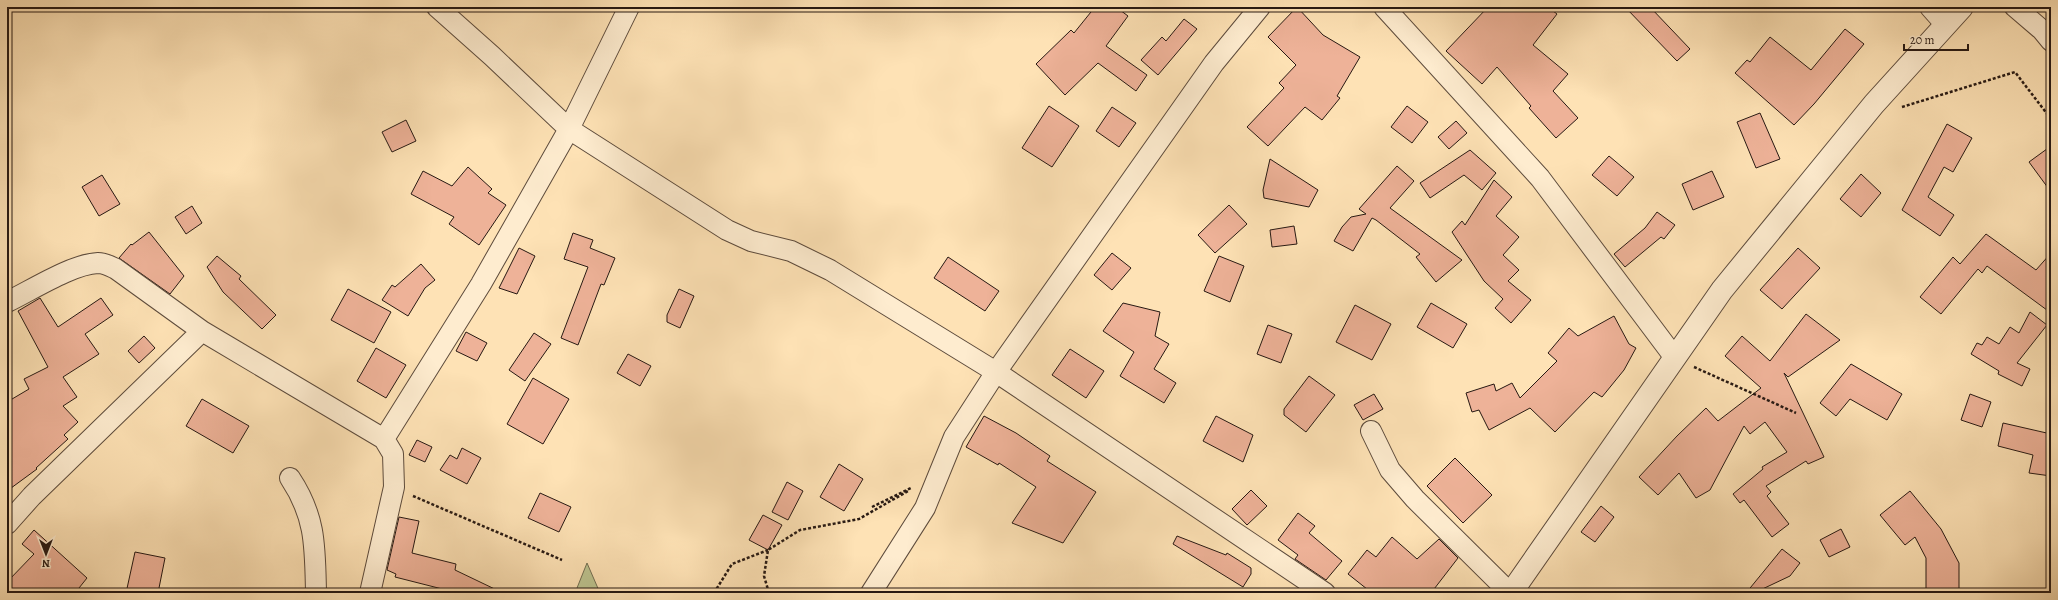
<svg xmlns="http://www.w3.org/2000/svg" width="2058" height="600" font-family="Alegreya,serif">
  <rect width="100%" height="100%" fill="#fee2b5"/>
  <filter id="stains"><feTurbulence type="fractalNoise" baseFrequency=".005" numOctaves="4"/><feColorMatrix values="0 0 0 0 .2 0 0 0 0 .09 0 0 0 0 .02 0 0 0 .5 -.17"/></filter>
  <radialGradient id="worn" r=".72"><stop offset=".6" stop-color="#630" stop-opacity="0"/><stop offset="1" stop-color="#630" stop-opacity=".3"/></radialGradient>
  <!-- green -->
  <path fill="#bdc490" stroke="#726e52" d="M 587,563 L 600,593 L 575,593 Z"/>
  <!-- building -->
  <path fill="#eeb298" stroke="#271913" d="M 1095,7 L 1116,7 L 1128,16 L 1106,46 L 1147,75 L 1136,91 L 1098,63 L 1065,95 L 1036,64 L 1071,30 L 1074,33 Z
    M 1297,7 L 1323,35 L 1360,57 L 1337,96 L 1340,98 L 1322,120 L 1305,107 L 1268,146 L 1247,127 L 1284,88 L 1279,83 L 1296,65 L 1268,37 Z
    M 1488,7 L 1548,7 L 1557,14 L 1533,45 L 1568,74 L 1553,91 L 1578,118 L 1556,138 L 1529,108 L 1531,106 L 1497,67 L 1482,84 L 1446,51 Z
    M 1625,7 L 1650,7 L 1690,49 L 1677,61 Z
    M 1184,19 L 1197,29 L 1158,75 L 1141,60 L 1162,37 L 1166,41 Z
    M 1845,29 L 1864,44 L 1814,104 L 1794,125 L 1735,73 L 1747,60 L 1750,62 L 1770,37 L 1811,70 Z
    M 1049,106 L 1079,126 L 1052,167 L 1022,148 Z
    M 1407,106 L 1428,122 L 1412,143 L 1391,127 Z
    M 1112,107 L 1136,123 L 1119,147 L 1096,131 Z
    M 1760,113 L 1780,159 L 1756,168 L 1737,122 Z
    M 406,120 L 416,141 L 392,152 L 382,132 Z
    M 1456,121 L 1467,133 L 1449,149 L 1438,137 Z
    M 1947,124 L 1972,138 L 1953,172 L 1944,167 L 1928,197 L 1954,215 L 1940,236 L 1902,210 Z
    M 2051,146 L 2051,192 L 2029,162 Z
    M 1470,150 L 1496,173 L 1482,190 L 1464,175 L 1430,198 L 1420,183 Z
    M 1609,156 L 1634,177 L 1617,196 L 1592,175 Z
    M 1270,159 L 1318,190 L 1309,207 L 1264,198 L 1263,190 Z
    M 1397,166 L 1414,181 L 1390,208 L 1462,260 L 1436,282 L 1416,257 L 1420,254 L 1376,220 L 1372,218 L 1353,251 L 1334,241 L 1342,227 L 1351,217 L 1366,214 L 1359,209 Z
    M 468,167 L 492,189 L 488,193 L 506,205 L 479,245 L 449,224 L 454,217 L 411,194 L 423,171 L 452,186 Z
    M 1712,171 L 1724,197 L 1693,210 L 1682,184 Z
    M 1861,174 L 1881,193 L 1861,217 L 1840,199 Z
    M 102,175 L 120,204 L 99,216 L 82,187 Z
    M 1494,180 L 1512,197 L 1496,216 L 1519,237 L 1503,255 L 1519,270 L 1508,281 L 1531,300 L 1511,323 L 1495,308 L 1503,299 L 1484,281 L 1452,232 L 1462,221 L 1465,225 Z
    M 1229,205 L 1247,224 L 1215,253 L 1198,235 Z
    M 192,206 L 202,223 L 186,234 L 175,217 Z
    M 1657,212 L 1675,225 L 1664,239 L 1661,237 L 1625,267 L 1614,254 L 1645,228 Z
    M 1294,226 L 1297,244 L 1272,247 L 1270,230 Z
    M 149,232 L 184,276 L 170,294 L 119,258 L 131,244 L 132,245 Z
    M 573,233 L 593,240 L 590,248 L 615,258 L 604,285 L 601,284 L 578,345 L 561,338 L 588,267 L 564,259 Z
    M 1986,234 L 2036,270 L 2051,253 L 2051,313 L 1987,266 L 1982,273 L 1978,269 L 1941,314 L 1920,297 L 1953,257 L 1960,264 Z
    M 519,248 L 535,256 L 517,294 L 499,288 Z
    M 1798,248 L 1820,268 L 1782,309 L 1760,290 Z
    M 1112,253 L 1131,268 L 1112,290 L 1094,275 Z
    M 217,256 L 241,276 L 239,279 L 276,315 L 262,329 L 223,292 L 207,267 Z
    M 1219,256 L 1244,266 L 1230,302 L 1204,291 Z
    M 948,257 L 999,291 L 985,311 L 934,278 Z
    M 421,264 L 435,280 L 425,288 L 408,316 L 382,300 L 392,285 L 395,287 Z
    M 348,289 L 391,312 L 374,343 L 331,320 Z
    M 679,289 L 694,296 L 680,328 L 667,322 L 667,315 Z
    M 40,298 L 58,327 L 101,298 L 113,315 L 85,334 L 99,354 L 63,377 L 77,397 L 63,406 L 78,422 L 64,435 L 68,439 L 36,468 L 37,469 L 7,491 L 7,402 L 29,389 L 24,379 L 48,367 L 18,311 Z
    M 1123,303 L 1160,312 L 1155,336 L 1169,344 L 1154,369 L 1176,383 L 1164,403 L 1120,376 L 1134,352 L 1103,331 Z
    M 1431,303 L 1467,324 L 1453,348 L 1417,327 Z
    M 1355,305 L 1391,324 L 1372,360 L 1336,342 Z
    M 2030,312 L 2047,325 L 2017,363 L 2030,369 L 2022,386 L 1998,374 L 1999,371 L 1971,354 L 1977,343 L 1982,345 L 1987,337 L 1999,344 L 2010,327 L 2019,333 Z
    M 1806,314 L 1840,340 L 1788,377 L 1784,373 L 1824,457 L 1808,464 L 1806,461 L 1766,486 L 1771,492 L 1767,496 L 1789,524 L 1772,537 L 1744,500 L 1740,503 L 1733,494 L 1763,469 L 1762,467 L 1787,452 L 1765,422 L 1750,434 L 1744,426 L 1710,490 L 1696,498 L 1679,473 L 1658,495 L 1639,477 L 1677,436 L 1706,408 L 1718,421 L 1761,388 L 1725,356 L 1742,336 L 1770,361 Z
    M 1614,316 L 1629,344 L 1636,348 L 1624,370 L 1602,397 L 1594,392 L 1555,432 L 1530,408 L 1489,430 L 1479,410 L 1472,412 L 1466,393 L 1494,384 L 1496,391 L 1512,383 L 1520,398 L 1557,361 L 1548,353 L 1569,328 L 1578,336 Z
    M 1268,325 L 1292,334 L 1281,363 L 1257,354 Z
    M 466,332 L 487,343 L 477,361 L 456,351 Z
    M 534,333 L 551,344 L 525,381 L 509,370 Z
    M 144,336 L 155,348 L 139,363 L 128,351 Z
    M 376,348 L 406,365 L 386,398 L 357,381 Z
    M 1070,349 L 1104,371 L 1086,398 L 1052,375 Z
    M 628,354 L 651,366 L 640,386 L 617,373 Z
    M 1851,364 L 1902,394 L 1887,420 L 1850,399 L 1836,416 L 1820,403 Z
    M 1309,376 L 1335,395 L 1306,432 L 1284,415 L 1284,409 Z
    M 533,378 L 569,399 L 543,444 L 507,424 Z
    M 1374,394 L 1383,409 L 1363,420 L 1354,405 Z
    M 1970,394 L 1991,402 L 1982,427 L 1961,420 Z
    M 202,399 L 249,426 L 233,453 L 186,426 Z
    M 984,416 L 1016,433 L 1050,456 L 1047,461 L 1096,492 L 1063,543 L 1012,523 L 1036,487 L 999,463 L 998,465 L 966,447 Z
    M 1216,416 L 1253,435 L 1243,462 L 1203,441 Z
    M 2003,423 L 2051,434 L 2051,476 L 2029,473 L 2033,455 L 1998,446 Z
    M 417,440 L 432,447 L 425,462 L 409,455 Z
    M 462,448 L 481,458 L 467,484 L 440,470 L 450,455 L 457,459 Z
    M 1455,458 L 1492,495 L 1463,523 L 1427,486 Z
    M 839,464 L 863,479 L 844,511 L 820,497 Z
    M 787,482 L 803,491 L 788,520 L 772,512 Z
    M 1251,490 L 1267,506 L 1247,525 L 1232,509 Z
    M 1910,491 L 1941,529 L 1959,563 L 1959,593 L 1926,593 L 1926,558 L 1915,537 L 1905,545 L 1880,515 Z
    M 540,493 L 571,507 L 559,532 L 528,518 Z
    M 1601,506 L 1614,517 L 1595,542 L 1581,532 Z
    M 1298,513 L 1315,526 L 1309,533 L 1342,561 L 1326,580 L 1295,559 L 1298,555 L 1278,540 Z
    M 763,515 L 782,525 L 768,550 L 749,540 Z
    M 399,517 L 419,521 L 412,553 L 456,564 L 455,570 L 503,593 L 458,593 L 395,577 L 396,574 L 387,570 Z
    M 1841,529 L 1850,547 L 1829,557 L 1820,540 Z
    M 34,530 L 87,578 L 75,593 L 7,593 L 7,582 L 34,554 L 22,544 Z
    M 1177,536 L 1226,555 L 1227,553 L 1251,568 L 1251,574 L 1243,587 L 1173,544 Z
    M 1392,537 L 1417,559 L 1439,539 L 1458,558 L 1431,593 L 1372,593 L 1348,574 L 1367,550 L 1376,557 Z
    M 1782,549 L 1800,563 L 1790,576 L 1754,593 L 1746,593 Z
    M 135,552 L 165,558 L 158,593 L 126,593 Z"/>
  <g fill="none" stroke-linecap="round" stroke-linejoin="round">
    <defs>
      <path id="minor" d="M 437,7 L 492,56 L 569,129 L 727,230 L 751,241 L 791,251 L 830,270 L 996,372 L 954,437 L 925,508 L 871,593
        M 1260,7 L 1214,63 L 996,372 L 1325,593
        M 1384,7 L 1540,178 L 1675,358
        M 1930,7 L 1946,25
        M 2015,7 L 2042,30 L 2051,41
        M 7,302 C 32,290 72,264 98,263 C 105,263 110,266 116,269 L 202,331
        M 1371,431 L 1390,470 L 1415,499 L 1510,593
        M 290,478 C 316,517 315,547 316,593
        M 7,524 L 32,496 L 202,331 L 384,439
        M 370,593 L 394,487 L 393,454 L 384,439 L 481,284 L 569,129 L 629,7"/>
      <path id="tertiary" d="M 1511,593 L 1722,290 L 1874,104 L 1962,7"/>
    </defs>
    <!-- minor casing -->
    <use href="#minor" stroke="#5d4b3c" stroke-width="22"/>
    <!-- tertiary casing -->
    <use href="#tertiary" stroke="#5d4b3c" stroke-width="24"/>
    <!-- path -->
    <path stroke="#271913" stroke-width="2.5" stroke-dasharray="3 2" stroke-linecap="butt" d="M 1902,107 L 2015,72 L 2051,119
      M 1694,367 L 1796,413
      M 413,496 L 562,560
      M 872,507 L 911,488
      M 714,593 L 732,564 L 768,550
      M 769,593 L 764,576 L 768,550 L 800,530 L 859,519 L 908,491"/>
    <!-- minor -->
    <use href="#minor" stroke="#feeccf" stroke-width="20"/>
    <!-- tertiary -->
    <use href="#tertiary" stroke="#feeccf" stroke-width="22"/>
  </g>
  <!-- margin -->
  <rect width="2058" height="600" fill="none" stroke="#fee2b5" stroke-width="24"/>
  <rect x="8" y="8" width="2042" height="584" fill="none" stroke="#271913" stroke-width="2"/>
  <rect x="12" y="12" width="2034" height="576" fill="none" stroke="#271913"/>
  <!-- north arrow -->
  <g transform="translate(46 554) rotate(180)" stroke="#feeccf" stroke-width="3" paint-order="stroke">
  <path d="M0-3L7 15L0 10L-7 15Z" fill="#271913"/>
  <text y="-6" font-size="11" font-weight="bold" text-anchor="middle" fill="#271913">N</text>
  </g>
  <!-- scale -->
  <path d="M1904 44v6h64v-6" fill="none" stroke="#271913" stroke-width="2"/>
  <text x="1910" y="44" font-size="12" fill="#271913" stroke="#feeccf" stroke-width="3" paint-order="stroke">20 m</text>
  <rect width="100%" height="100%" filter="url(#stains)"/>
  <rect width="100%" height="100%" fill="url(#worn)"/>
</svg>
